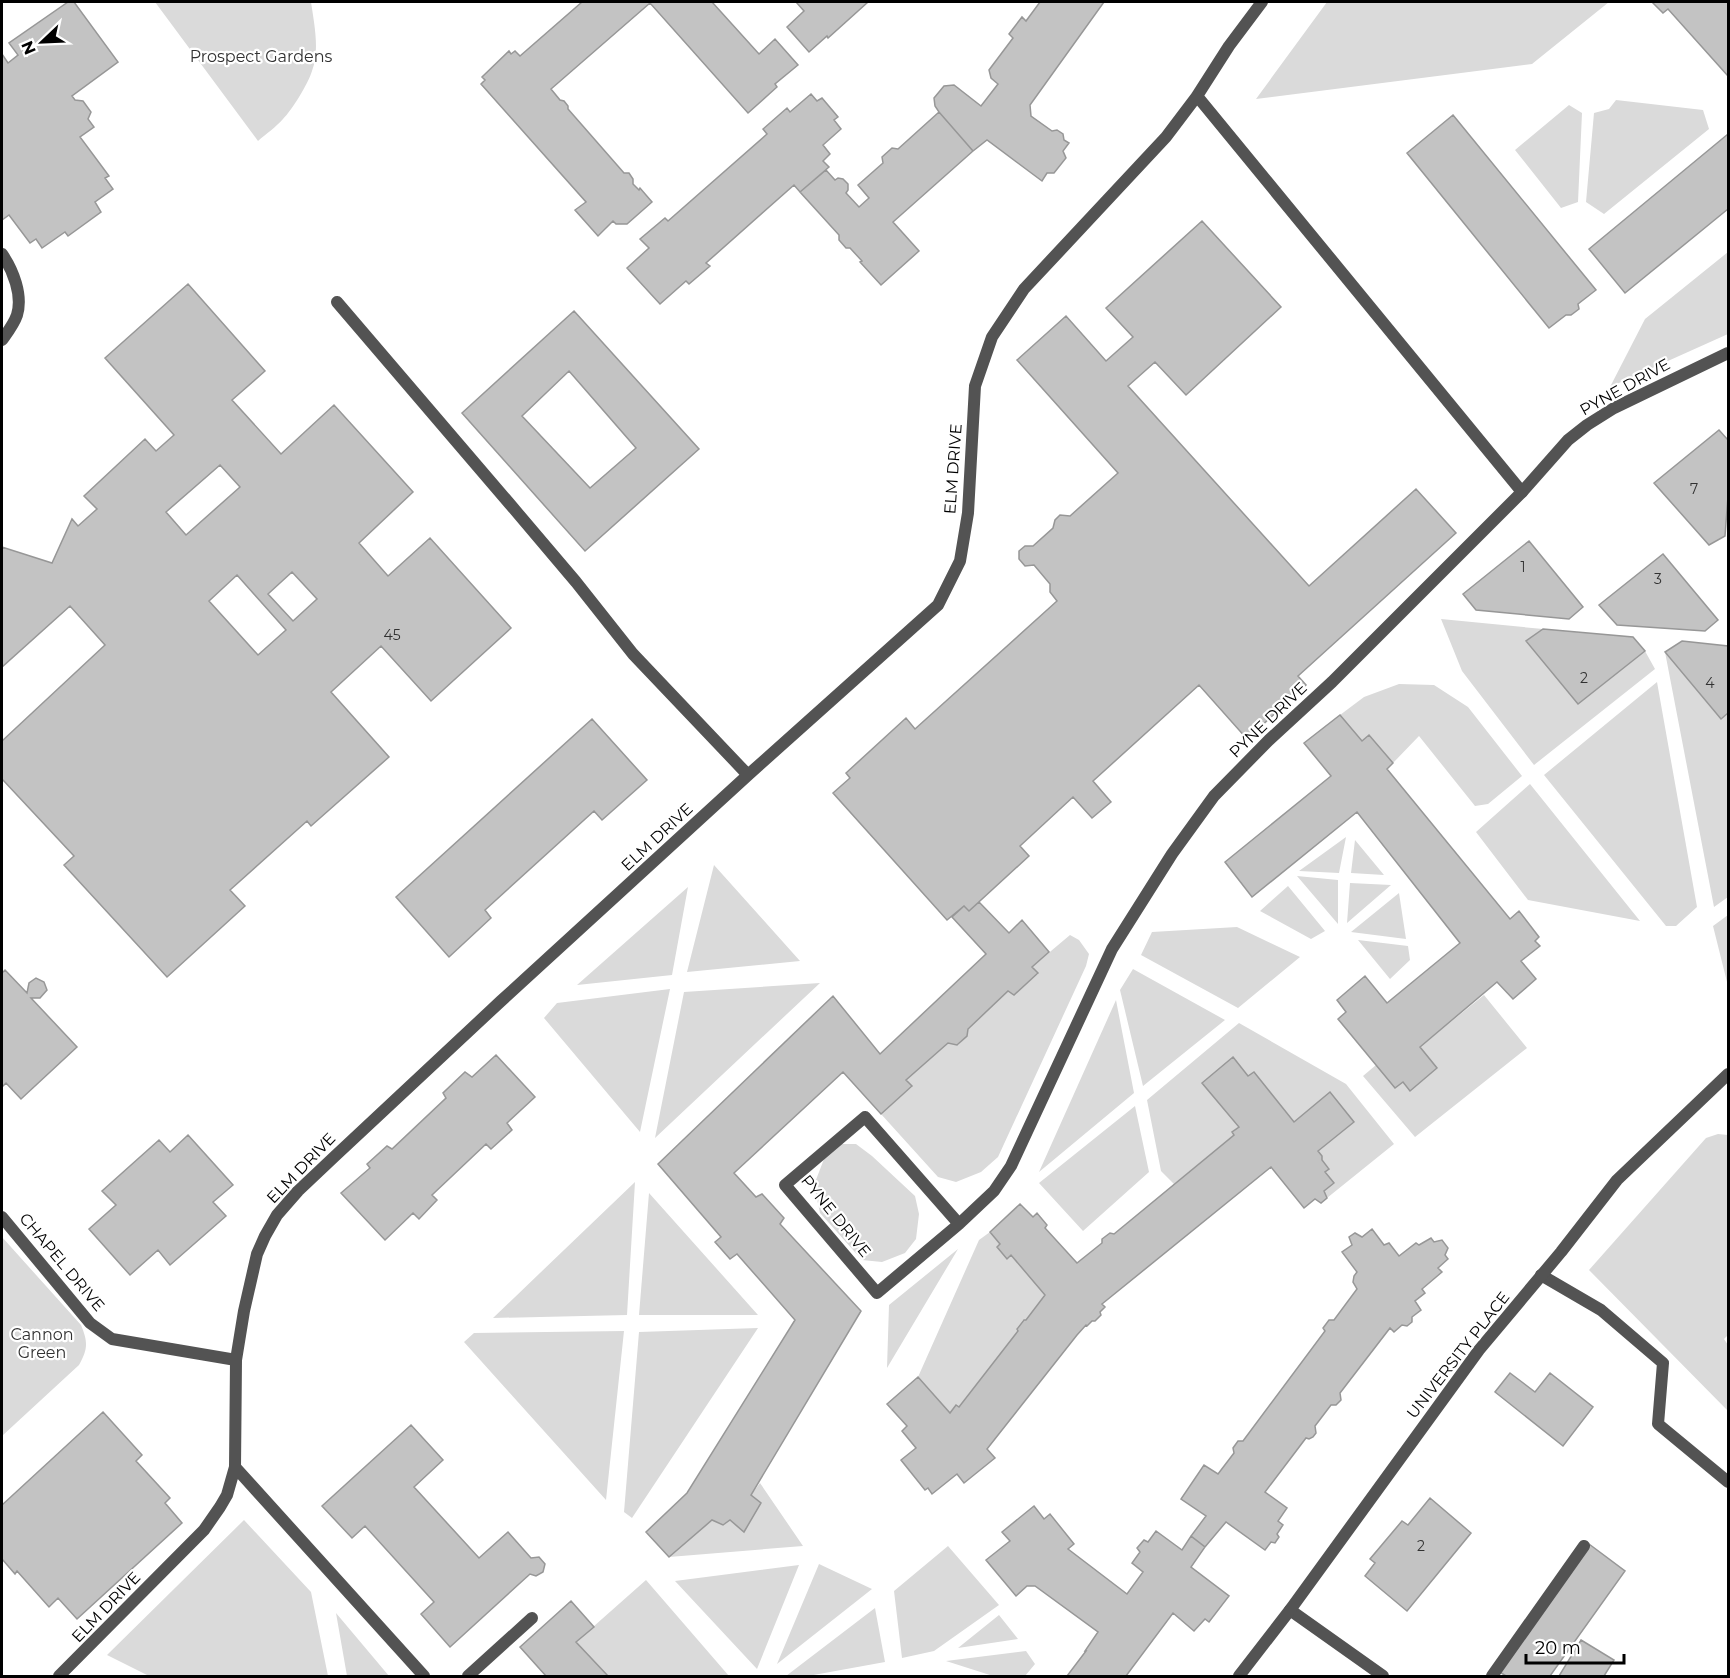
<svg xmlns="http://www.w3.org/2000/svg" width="1730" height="1678" font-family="Montserrat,sans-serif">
  <rect width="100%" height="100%" fill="#fff"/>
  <!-- green -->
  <path fill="#dadada" d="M 155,2 L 311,2 C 314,23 320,50 312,71 C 308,84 292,110 283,119 C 276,127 266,134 258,141 Z
    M 1327,2 L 1609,2 L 1532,64 L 1256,99 Z
    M 1616,100 L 1703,110 L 1709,129 L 1604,214 L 1586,202 L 1594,113 L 1609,109 Z
    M 1569,105 L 1582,113 L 1578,202 L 1561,208 L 1515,150 Z
    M 1728,252 L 1728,334 L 1610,387 L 1645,319 Z
    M 1441,619 L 1543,629 L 1526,641 L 1578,704 L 1645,651 L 1655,669 L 1534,765 L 1462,671 Z
    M 1665,652 L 1721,719 L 1728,713 L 1728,897 L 1714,907 Z
    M 1657,682 L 1697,907 L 1676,926 L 1666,926 L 1544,775 Z
    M 1399,684 L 1434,685 L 1468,707 L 1522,776 L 1488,804 L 1475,806 L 1419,736 L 1393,763 L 1369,735 L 1362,741 L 1340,715 L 1364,697 Z
    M 1530,784 L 1640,921 L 1528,900 L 1476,832 Z
    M 1346,837 L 1339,873 L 1299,871 Z
    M 1355,840 L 1384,875 L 1351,873 Z
    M 714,865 L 800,961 L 687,972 Z
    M 1297,876 L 1338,880 L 1338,924 Z
    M 1350,883 L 1391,885 L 1347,923 Z
    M 1288,886 L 1325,931 L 1311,939 L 1260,911 Z
    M 688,887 L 672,975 L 577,985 Z
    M 1399,893 L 1406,939 L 1351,932 Z
    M 1728,915 L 1728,981 L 1727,982 L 1713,926 Z
    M 1237,927 L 1300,957 L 1238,1008 L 1141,955 L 1152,932 Z
    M 1070,935 L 1079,940 L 1089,954 L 1086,966 L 998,1157 L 981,1172 L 956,1182 L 938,1177 L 881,1114 L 912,1087 L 906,1080 L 948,1043 L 958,1045 L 967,1036 L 968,1029 L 1008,991 L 1014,995 L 1038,974 L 1032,967 Z
    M 1358,940 L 1408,946 L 1410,960 L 1390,979 Z
    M 1133,969 L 1225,1020 L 1143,1086 L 1120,990 Z
    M 820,983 L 655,1138 L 684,992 Z
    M 670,989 L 640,1132 L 544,1018 L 557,1003 Z
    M 1484,995 L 1527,1048 L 1415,1137 L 1363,1076 L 1376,1065 L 1395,1088 L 1403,1082 L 1410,1090 L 1437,1068 L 1420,1047 Z
    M 1116,1000 L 1134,1093 L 1039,1172 Z
    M 1239,1023 L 1346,1084 L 1394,1144 L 1327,1198 L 1324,1191 L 1334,1183 L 1325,1172 L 1329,1168 L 1322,1160 L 1322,1156 L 1318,1151 L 1354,1122 L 1330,1093 L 1294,1122 L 1254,1072 L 1248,1076 L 1202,1083 L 1239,1127 L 1232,1132 L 1234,1135 L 1174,1184 L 1161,1171 L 1147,1100 Z
    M 1135,1106 L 1149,1172 L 1083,1231 L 1039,1183 Z
    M 1718,1134 L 1728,1135 L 1728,1335 L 1724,1339 L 1728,1345 L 1728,1411 L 1589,1270 L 1706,1138 Z
    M 840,1144 L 856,1144 L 872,1156 L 915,1196 L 919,1214 L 916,1239 L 905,1253 L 882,1262 L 862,1260 L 820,1213 L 814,1185 L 824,1159 Z
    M 635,1182 L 627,1315 L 493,1318 Z
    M 649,1193 L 758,1315 L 639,1315 Z
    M 990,1232 L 1000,1244 L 1008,1258 L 1011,1255 L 1045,1295 L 1026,1320 L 1023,1320 L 1017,1328 L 1018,1331 L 959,1407 L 956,1405 L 950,1413 L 918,1377 L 979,1240 Z
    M 2,1237 L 81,1325 C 88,1342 88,1349 79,1365 L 2,1436 Z
    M 958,1249 L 887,1368 L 889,1305 Z
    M 758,1328 L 632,1518 L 624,1512 L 639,1332 Z
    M 624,1331 L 606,1500 L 464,1342 L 474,1333 Z
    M 760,1483 L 803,1546 L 669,1557 L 712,1520 L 723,1525 L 730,1520 L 743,1531 L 751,1495 Z
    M 244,1520 L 311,1592 L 328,1676 L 149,1676 L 107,1655 Z
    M 948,1546 L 999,1605 L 934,1651 L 902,1658 L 894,1591 Z
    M 819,1564 L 872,1589 L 777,1664 Z
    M 799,1565 L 757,1669 L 675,1581 Z
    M 646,1580 L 729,1676 L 608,1676 L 576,1642 Z
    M 875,1608 L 885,1662 L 808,1676 L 786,1676 Z
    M 336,1613 L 389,1676 L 347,1676 Z
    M 999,1615 L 1018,1639 L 958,1648 Z
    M 1026,1651 L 1035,1664 L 1025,1676 L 993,1676 L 946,1661 Z"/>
  <!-- building -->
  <path fill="#c3c3c3" stroke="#979797" stroke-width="1.5" fill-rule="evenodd" d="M 68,2 L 74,2 L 118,62 L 72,96 L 75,100 L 83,101 L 91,112 L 88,119 L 94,127 L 80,137 L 109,176 L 105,178 L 113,189 L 95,202 L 101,212 L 68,236 L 65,232 L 42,248 L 36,239 L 30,243 L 9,215 L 2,220 L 2,54 L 8,63 L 18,55 L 9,43 Z
    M 582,2 L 712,2 L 759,54 L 775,39 L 798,65 L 775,84 L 777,87 L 748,113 L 650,3 L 551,89 L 560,100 L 564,101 L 568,106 L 568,109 L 624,173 L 629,173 L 633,179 L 633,184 L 639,190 L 640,188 L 652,202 L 627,224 L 616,224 L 613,221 L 598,236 L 575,210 L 586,202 L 481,84 L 485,80 L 482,77 L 509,51 L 511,54 L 515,51 L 520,56 Z
    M 796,2 L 868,2 L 828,38 L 827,36 L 809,52 L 787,27 L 804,11 Z
    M 1040,2 L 1104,2 L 1030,105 L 1031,116 L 1052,131 L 1057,130 L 1063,134 L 1064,140 L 1069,143 L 1063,151 L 1066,158 L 1054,173 L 1047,173 L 1042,181 L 987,140 L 973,151 L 939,112 L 935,106 L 934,98 L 944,86 L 954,85 L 981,106 L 998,84 L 991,78 L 989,70 L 1013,38 L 1009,34 L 1022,17 L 1026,21 Z
    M 1652,2 L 1728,2 L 1728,76 L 1668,9 L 1663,13 Z
    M 811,94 L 817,101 L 822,98 L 838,117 L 834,120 L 841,129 L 823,145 L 830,154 L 823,161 L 829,167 L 800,192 L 794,185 L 706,263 L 710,266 L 689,284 L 686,281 L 660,304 L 627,268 L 649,248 L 640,239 L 665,218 L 668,221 L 767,134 L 763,129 L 787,108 L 790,112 Z
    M 939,112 L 973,151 L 893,222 L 919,251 L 881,285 L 860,262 L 862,261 L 850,248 L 846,248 L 839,240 L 839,235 L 800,192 L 826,170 L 835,180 L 838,178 L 843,179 L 848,184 L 848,190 L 846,193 L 859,207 L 869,198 L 858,185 L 883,163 L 882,157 L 892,148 L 898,149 Z
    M 1453,115 L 1596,290 L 1578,304 L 1579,309 L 1571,315 L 1566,315 L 1549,328 L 1407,153 Z
    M 1728,134 L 1728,209 L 1625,293 L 1589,249 Z
    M 1202,221 L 1281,307 L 1186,395 L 1155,362 L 1128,386 L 1309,586 L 1416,489 L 1456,533 L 1298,676 L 1306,685 L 1247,739 L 1199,685 L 1093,781 L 1111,802 L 1092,818 L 1073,797 L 1020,846 L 1029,856 L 969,911 L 964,906 L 947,920 L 833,793 L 850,778 L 846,773 L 906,718 L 915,729 L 1057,601 L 1050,592 L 1050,584 L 1034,565 L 1025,566 L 1019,559 L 1019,551 L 1025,546 L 1033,546 L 1053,528 L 1055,520 L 1060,515 L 1070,516 L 1118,473 L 1017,360 L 1066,316 L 1106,361 L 1133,337 L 1106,308 Z
    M 188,284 L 265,371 L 232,400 L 281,454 L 334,405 L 413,492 L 359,543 L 388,576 L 430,538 L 511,628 L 431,701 L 381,646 L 331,692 L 389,757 L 311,826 L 307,821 L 230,890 L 245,906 L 167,977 L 64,865 L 74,856 L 2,779 L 2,741 L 105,645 L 70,606 L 2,667 L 2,547 L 52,563 L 72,519 L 78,526 L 97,509 L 84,496 L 145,439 L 156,451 L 174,435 L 105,358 ZM 220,465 L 240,487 L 186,535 L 166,512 ZM 292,572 L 317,599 L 293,621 L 268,594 ZM 237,575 L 286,630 L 258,655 L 209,601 Z
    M 574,311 L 699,449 L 585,551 L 462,413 ZM 569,371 L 636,448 L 590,488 L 522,416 Z
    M 1719,430 L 1728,440 L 1728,496 L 1725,536 L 1709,545 L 1654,483 Z
    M 1529,541 L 1583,607 L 1569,619 L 1476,610 L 1463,594 Z
    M 1663,554 L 1718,620 L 1705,631 L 1617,625 L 1599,605 Z
    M 1543,629 L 1633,637 L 1645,651 L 1578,704 L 1526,641 Z
    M 1682,641 L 1728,646 L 1728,713 L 1721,719 L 1665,652 Z
    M 1340,715 L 1362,741 L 1369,735 L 1393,763 L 1387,769 L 1510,919 L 1519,911 L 1539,937 L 1535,941 L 1540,946 L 1521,961 L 1536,979 L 1513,999 L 1497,982 L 1420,1047 L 1437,1068 L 1410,1091 L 1403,1082 L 1395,1088 L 1338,1019 L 1346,1012 L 1337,1000 L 1365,976 L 1387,1003 L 1460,943 L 1357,812 L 1252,897 L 1225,862 L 1331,776 L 1304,743 Z
    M 592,719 L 647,780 L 602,820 L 594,811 L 485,910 L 491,918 L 449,957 L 396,897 Z
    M 979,902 L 1009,933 L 1022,920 L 1049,952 L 1032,967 L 1038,973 L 1014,995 L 1008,991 L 968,1029 L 967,1036 L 957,1045 L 948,1043 L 906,1080 L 912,1086 L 881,1114 L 843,1072 L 734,1173 L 756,1197 L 762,1194 L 784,1218 L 780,1224 L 861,1311 L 751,1495 L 761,1503 L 744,1532 L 730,1520 L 723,1525 L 712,1520 L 669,1557 L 646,1532 L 687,1493 L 795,1320 L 737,1254 L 730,1259 L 715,1242 L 721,1237 L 658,1164 L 833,996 L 880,1054 L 986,954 L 952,917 L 964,906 L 969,911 Z
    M 5,970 L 27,993 L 29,983 L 36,978 L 44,982 L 47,990 L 40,998 L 31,998 L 77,1047 L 21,1099 L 6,1083 L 2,1087 L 2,973 Z
    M 496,1055 L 535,1097 L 507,1123 L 512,1130 L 491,1149 L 486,1144 L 432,1195 L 437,1200 L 419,1219 L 413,1213 L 385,1240 L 341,1193 L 370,1168 L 367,1164 L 387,1146 L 392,1149 L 446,1098 L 443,1093 L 465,1072 L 472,1077 Z
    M 1233,1057 L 1248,1076 L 1254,1072 L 1294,1122 L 1330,1092 L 1354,1122 L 1318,1151 L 1322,1156 L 1322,1160 L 1329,1169 L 1325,1172 L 1334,1183 L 1324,1191 L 1327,1198 L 1321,1203 L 1315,1199 L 1304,1208 L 1271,1167 L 1102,1304 L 1105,1307 L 1100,1312 L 1101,1315 L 1095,1321 L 1092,1321 L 1087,1326 L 1086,1325 L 1077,1335 L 987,1449 L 995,1458 L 964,1483 L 957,1474 L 932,1494 L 928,1488 L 925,1490 L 901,1460 L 916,1448 L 902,1431 L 907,1426 L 887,1404 L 918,1377 L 950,1413 L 956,1405 L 959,1407 L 1018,1331 L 1017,1329 L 1024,1320 L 1026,1320 L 1045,1295 L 1011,1255 L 1007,1259 L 997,1247 L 1000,1244 L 990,1232 L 1020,1204 L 1033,1217 L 1037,1213 L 1047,1225 L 1045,1228 L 1077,1263 L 1102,1243 L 1102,1239 L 1110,1233 L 1114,1234 L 1234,1135 L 1232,1132 L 1239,1127 L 1202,1083 Z
    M 188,1135 L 233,1185 L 213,1202 L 226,1216 L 170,1265 L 158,1250 L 130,1275 L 89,1229 L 116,1205 L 102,1191 L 159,1140 L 170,1152 Z
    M 1372,1229 L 1384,1245 L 1389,1243 L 1399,1256 L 1416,1243 L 1419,1245 L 1431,1238 L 1434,1242 L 1442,1240 L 1448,1248 L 1445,1255 L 1448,1259 L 1438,1268 L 1442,1272 L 1422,1289 L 1425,1293 L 1415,1301 L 1421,1310 L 1412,1317 L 1412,1322 L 1407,1326 L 1402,1325 L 1394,1332 L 1390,1328 L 1340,1393 L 1341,1400 L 1336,1405 L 1331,1405 L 1315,1426 L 1316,1433 L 1313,1437 L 1309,1439 L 1306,1438 L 1265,1492 L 1287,1508 L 1278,1521 L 1283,1525 L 1277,1534 L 1279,1537 L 1275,1543 L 1271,1542 L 1265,1550 L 1226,1522 L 1205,1547 L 1191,1536 L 1206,1516 L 1181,1499 L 1204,1465 L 1218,1474 L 1234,1453 L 1233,1448 L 1238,1441 L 1243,1441 L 1325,1331 L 1323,1328 L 1329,1320 L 1334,1320 L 1357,1289 L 1353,1282 L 1354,1276 L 1357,1272 L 1342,1252 L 1352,1245 L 1349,1237 L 1355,1233 L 1362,1237 Z
    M 1510,1373 L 1535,1392 L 1550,1373 L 1593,1407 L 1563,1446 L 1495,1392 Z
    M 103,1412 L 142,1455 L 136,1461 L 170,1498 L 165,1503 L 182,1523 L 77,1619 L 58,1598 L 49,1607 L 17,1571 L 15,1574 L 2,1559 L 2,1505 Z
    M 411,1425 L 443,1460 L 414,1487 L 479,1558 L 508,1532 L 531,1558 L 539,1557 L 545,1564 L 543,1572 L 536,1576 L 530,1574 L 450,1647 L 421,1614 L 434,1602 L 365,1526 L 352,1538 L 322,1506 Z
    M 1430,1498 L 1471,1533 L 1407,1611 L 1365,1576 L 1375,1563 L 1370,1559 L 1402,1521 L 1408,1525 Z
    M 1034,1506 L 1044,1519 L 1050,1514 L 1074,1544 L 1068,1549 L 1127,1594 L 1143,1572 L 1132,1563 L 1140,1552 L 1137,1548 L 1144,1540 L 1148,1542 L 1156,1531 L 1182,1550 L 1191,1536 L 1205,1547 L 1191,1567 L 1229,1596 L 1209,1622 L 1205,1619 L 1194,1631 L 1173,1613 L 1126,1676 L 1067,1676 L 1086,1651 L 1085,1651 L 1098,1632 L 1035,1586 L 1027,1586 L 1016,1596 L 986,1560 L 1010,1541 L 1002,1532 Z
    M 1589,1544 L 1625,1571 L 1550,1676 L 1506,1676 L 1498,1671 Z
    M 571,1601 L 594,1627 L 576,1642 L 608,1676 L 546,1676 L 520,1647 Z
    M 1581,1640 L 1614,1660 L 1604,1676 L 1559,1676 Z"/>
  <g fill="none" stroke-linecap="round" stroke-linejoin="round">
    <!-- service -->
    <path stroke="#535353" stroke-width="12" d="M 1197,96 L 1522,492
      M 2,254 C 13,270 23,295 17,315 C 14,324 7,333 2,340
      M 337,302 L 509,503 L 576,582 L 633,654 L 748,775
      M 2,1217 L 90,1323 L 112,1339 L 236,1360
      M 1541,1275 L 1601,1310 L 1663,1363 L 1658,1424 L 1728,1482
      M 235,1467 L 424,1676
      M 59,1676 L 204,1530 L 220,1507 L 227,1495 L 235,1467 L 236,1360 L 244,1311 L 257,1254 L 265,1236 L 277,1215 L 298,1191 L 334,1157 L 501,1001 L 748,775 L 938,605 L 960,561 L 968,513 L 975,386 L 992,337 L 1024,289 L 1166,137 L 1197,96 L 1229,46 L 1262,2
      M 468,1676 L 532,1618
      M 1492,1676 L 1584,1546"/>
    <!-- minor -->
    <path stroke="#535353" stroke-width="12" d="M 959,1224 L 865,1117 L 785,1185 L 877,1293 L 959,1224 L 994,1191 L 1011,1166 L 1112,949 L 1172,854 L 1214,796 L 1269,740 L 1332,682 L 1522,492 L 1568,440 L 1587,425 L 1614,408 L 1728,353
      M 1290,1610 L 1383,1676"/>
    <!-- tertiary -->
    <path stroke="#535353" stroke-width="12" d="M 1239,1676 L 1290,1610 L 1479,1350 L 1561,1252 L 1617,1180 L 1728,1074"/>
  </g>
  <g text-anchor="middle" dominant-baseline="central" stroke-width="4.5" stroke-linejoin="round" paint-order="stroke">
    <!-- number labels -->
    <g font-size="14" fill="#313131">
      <text x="1694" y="489">7</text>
      <text x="1523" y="567">1</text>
      <text x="1658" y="579">3</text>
      <text x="392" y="635">45</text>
      <text x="1584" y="678">2</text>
      <text x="1710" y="683">4</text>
      <text x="1421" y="1546">2</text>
    </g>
    <!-- park labels -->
    <g font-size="16" fill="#313131" stroke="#fff">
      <text x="261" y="56">Prospect Gardens</text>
      <text x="42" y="1334">Cannon<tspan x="42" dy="18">Green</tspan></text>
    </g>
    <!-- street labels -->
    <g font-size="16" fill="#000" stroke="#fff">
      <text transform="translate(1625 387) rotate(-29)">PYNE DRIVE</text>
      <text transform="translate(953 469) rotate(-86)">ELM DRIVE</text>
      <text transform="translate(1268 720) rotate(-44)">PYNE DRIVE</text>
      <text transform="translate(657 837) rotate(-43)">ELM DRIVE</text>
      <text transform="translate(301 1168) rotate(-46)">ELM DRIVE</text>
      <text transform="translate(836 1216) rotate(51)">PYNE DRIVE</text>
      <text transform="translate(62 1262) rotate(50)">CHAPEL DRIVE</text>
      <text transform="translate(1458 1355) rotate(-52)">UNIVERSITY PLACE</text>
      <text transform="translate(106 1607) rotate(-46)">ELM DRIVE</text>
    </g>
  </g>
  <!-- border -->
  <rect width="1730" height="1678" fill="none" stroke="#000000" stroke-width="6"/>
  <!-- north arrow -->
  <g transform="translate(42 42) rotate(247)" stroke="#ffffff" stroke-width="4.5" paint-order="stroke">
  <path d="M0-4.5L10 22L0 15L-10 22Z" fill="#000000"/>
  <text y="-9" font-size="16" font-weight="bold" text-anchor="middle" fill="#000000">N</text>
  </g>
  <!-- scale -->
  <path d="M1526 1654v9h98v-9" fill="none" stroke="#000000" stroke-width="3"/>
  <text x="1535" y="1654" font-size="18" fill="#000000" stroke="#ffffff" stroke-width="4.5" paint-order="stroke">20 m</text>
</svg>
